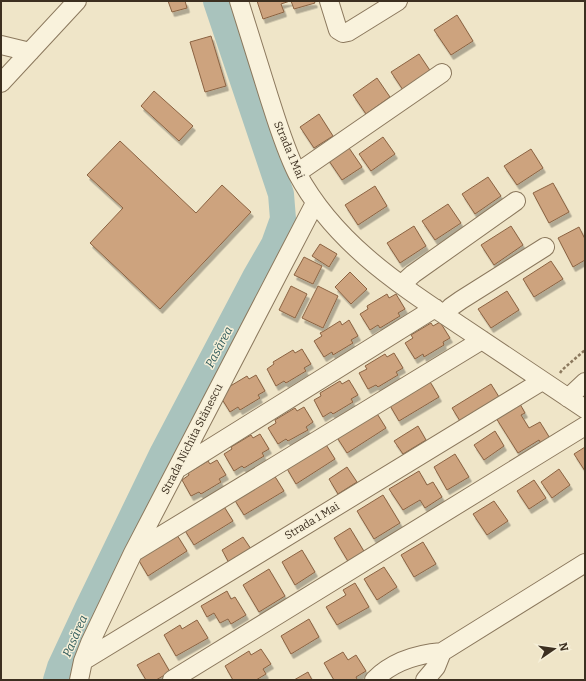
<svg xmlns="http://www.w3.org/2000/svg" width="586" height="681" font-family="Bitter,serif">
  <defs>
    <filter id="shadow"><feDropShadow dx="2.5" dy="4.5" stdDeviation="0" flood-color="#0004"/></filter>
  </defs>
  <rect width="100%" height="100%" fill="#efe5c8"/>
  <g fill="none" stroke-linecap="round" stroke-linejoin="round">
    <!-- river -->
    <path stroke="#a9c3bd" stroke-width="26" d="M 56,680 L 60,667 L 87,609 L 163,452 L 255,277 L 274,244 L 283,219 L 281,194 L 216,1"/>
  </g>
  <!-- building -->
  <path fill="#cda37e" stroke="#8b6342" filter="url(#shadow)" d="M 168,1 L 185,1 L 187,8 L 172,12 Z
    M 257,1 L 290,1 L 281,4 L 284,12 L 263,19 Z
    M 291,1 L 314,1 L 315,3 L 294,9 Z
    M 457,15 L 473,41 L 451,55 L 434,30 Z
    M 211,36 L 226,86 L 205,92 L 190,42 Z
    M 419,54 L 431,72 L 403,90 L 391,72 Z
    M 377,78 L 390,97 L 366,114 L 353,95 Z
    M 154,91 L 193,126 L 179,141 L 141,106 Z
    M 319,114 L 333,136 L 314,148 L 300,127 Z
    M 383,137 L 395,154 L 371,171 L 359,154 Z
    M 120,141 L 196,213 L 222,185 L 251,212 L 160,309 L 90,243 L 123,208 L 87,175 Z
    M 347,145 L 362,167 L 342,180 L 327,158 Z
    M 531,149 L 543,168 L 517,185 L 504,166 Z
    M 488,177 L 501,196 L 475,214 L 462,194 Z
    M 553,183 L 569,212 L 549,223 L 533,193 Z
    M 375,186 L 387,206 L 358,225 L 345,205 Z
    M 448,204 L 461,223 L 435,240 L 422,221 Z
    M 414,226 L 426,246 L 400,263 L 387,243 Z
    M 511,226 L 523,245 L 494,265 L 481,245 Z
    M 579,227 L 585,239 L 585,260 L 573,267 L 558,238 Z
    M 320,244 L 337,254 L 329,267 L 312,256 Z
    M 304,257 L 322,266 L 313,284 L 294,275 Z
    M 551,261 L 563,279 L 534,297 L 523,279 Z
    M 350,272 L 367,289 L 351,304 L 335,287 Z
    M 291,286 L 307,294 L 295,318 L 279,310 Z
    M 318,286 L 338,296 L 323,328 L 302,318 Z
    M 507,291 L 519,310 L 491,328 L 478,309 Z
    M 387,294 L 389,298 L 396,294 L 405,309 L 398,313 L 400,316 L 380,328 L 378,325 L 370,330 L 360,314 L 368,309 L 367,306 Z
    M 349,320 L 358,336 L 351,340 L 353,343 L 333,355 L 332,352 L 324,357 L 314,341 L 322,336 L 320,333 L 324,331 L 340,321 L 342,325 Z
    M 440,322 L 450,338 L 443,342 L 444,345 L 424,357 L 423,354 L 415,359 L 405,343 L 413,338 L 411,335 L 431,323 L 433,326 Z
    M 302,349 L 311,364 L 304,368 L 306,371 L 286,383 L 284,381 L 276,386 L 267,369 L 274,364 L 273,362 L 293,350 L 295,353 Z
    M 394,353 L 403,368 L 396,372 L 398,375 L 378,387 L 376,385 L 368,389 L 359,373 L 367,369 L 365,366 L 385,354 L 387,357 Z
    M 256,375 L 265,391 L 258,395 L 260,398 L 240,410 L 238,407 L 230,412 L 220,396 L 228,391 L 227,388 L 247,376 L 249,379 Z
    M 349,380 L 358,395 L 351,399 L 353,402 L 333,414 L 331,412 L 323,417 L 314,400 L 321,396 L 320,393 L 340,381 L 342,384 Z
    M 429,380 L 439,397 L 399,421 L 389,404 Z
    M 491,384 L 499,397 L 460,421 L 452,408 Z
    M 520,404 L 525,413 L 521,415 L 529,428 L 540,422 L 551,440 L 542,445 L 539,440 L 518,453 L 496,418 Z
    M 304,407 L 313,422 L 306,427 L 308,430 L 288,441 L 286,439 L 278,444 L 268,428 L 276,423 L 275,420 L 295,408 L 297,411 Z
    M 376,412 L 386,428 L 347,453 L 336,436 Z
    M 418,426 L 426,440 L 403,454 L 394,441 Z
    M 495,431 L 504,446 L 484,460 L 474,445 Z
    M 260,434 L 269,449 L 262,453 L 264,456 L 244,468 L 242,466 L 234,471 L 224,454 L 232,449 L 231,447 L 251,435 L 253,438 Z
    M 325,443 L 335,459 L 296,484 L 286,467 Z
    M 585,447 L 585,471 L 574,454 Z
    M 455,454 L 469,477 L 447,490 L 434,467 Z
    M 217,460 L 226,475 L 219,479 L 221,482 L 201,494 L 199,492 L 191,496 L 182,480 L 189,475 L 188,473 L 208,461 L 210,464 Z
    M 347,467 L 357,482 L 338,494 L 329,479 Z
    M 559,469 L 570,485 L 552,498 L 541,482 Z
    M 419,471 L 427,485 L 433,482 L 442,497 L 425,508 L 420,500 L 403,510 L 389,489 Z
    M 274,475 L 284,491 L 244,515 L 234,499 Z
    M 534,480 L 546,498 L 529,509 L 517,491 Z
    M 383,495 L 400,523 L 374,539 L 357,511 Z
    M 494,501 L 508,521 L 487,535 L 473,514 Z
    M 223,505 L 233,521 L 194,545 L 184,529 Z
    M 350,528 L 365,553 L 349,563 L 334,538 Z
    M 177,535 L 187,551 L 148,576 L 138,559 Z
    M 243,537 L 251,549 L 229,563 L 222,550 Z
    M 423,542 L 436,564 L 414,577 L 401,555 Z
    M 302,550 L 315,572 L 295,585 L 282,562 Z
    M 384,567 L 397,587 L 377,600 L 364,579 Z
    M 269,569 L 285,596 L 259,612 L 243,585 Z
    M 355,583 L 369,607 L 337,625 L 326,607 L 346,595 L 343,590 Z
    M 227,591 L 231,599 L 235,597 L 246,615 L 231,624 L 228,619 L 220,623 L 214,613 L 207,617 L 201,606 Z
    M 309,619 L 319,637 L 291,654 L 281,636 Z
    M 197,620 L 208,638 L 176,656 L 164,635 L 180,625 L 182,629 Z
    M 261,649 L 271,664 L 263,669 L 266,674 L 256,680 L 233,680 L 225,666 L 249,651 L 251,655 Z
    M 343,652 L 348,660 L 356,655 L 366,671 L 356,677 L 357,679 L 356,680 L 334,680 L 324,663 Z
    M 159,653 L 170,672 L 156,680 L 146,680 L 137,665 Z
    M 308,672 L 312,680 L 294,680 Z"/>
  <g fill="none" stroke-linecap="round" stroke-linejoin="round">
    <defs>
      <path id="minor" d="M 239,1 C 249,33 259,65 269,97 C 277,122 285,149 297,173 C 335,244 400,285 464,328 C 505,355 545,382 585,409
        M 329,1 L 338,30 L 343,33 L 348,32 L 398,1
        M 1,45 L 30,52
        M 1,83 L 77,1
        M 297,173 L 442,73
        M 402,284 L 413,274 L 516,201
        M 444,314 L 451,307 L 461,300 L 545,247
        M 568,398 L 585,382
        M 177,469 L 435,308
        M 134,552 L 482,340
        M 83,661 L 542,381
        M 79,680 L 83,661 L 90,643 L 133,553 L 315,203
        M 172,680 L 585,426
        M 374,680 C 392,662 417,654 442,652 L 585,563
        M 425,680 L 436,667 L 442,652"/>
    </defs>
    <!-- minor casing -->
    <use href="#minor" stroke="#8b785d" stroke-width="20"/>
    <!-- path -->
    <path stroke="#8b785d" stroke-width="2.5" stroke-dasharray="3 2" stroke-linecap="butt" d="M 560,373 L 562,370 L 585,350"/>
    <!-- minor -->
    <use href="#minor" stroke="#f9f2dc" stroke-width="18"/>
  </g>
  <g text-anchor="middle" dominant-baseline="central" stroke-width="3" stroke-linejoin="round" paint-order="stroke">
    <!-- street labels -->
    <g font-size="11" fill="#3c2f20" stroke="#f6efd8">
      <text transform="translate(289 150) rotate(67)">Strada 1 Mai</text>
      <text transform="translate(192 439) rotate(-63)">Strada Nichita Stănescu</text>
      <text transform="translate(312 521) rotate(-31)">Strada 1 Mai</text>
    </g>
    <!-- water labels -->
    <g font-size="12" font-style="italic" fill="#305b5b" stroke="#f6efd8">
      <text transform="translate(219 347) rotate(-62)">Pasărea</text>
      <text transform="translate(75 636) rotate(-66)">Pasărea</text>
    </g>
  </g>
  <!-- border -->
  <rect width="586" height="681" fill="none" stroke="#3c2f20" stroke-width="4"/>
  <!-- north arrow -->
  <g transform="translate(554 649) rotate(77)" stroke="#f6efd8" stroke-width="3" paint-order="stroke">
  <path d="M0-3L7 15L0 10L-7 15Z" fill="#3c2f20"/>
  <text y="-6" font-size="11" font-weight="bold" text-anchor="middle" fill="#3c2f20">N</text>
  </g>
</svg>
